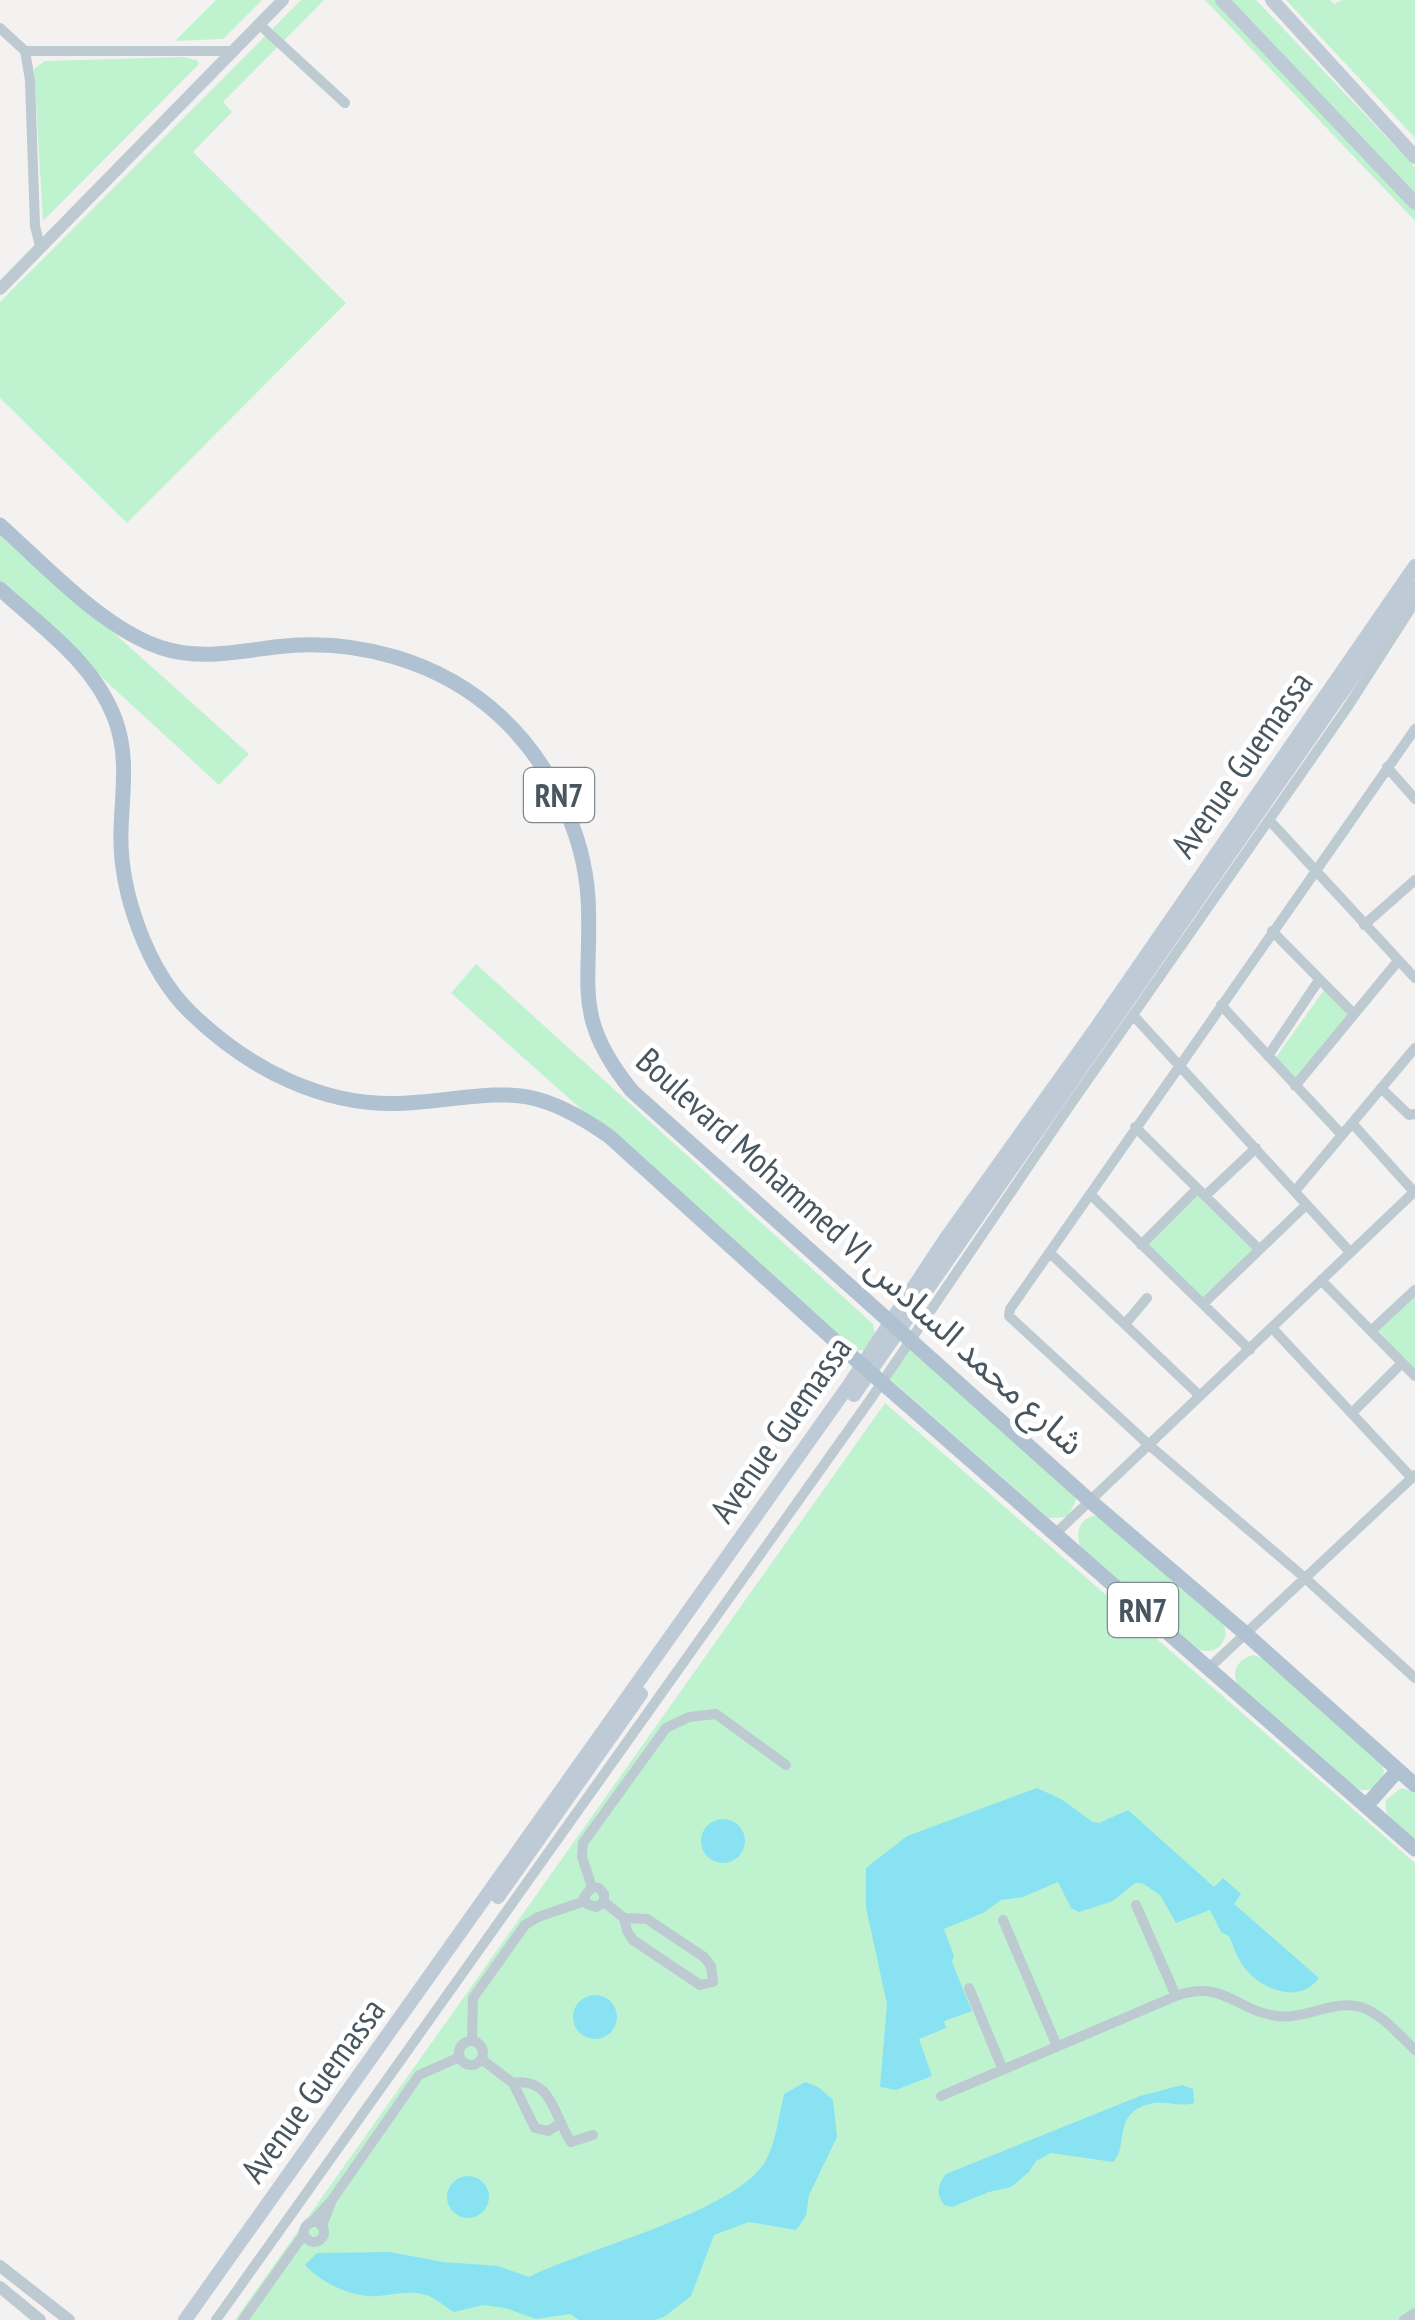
<svg xmlns="http://www.w3.org/2000/svg" width="1415" height="2320" font-family="'PT Sans Narrow','Noto Sans Arabic',sans-serif">
  <rect width="100%" height="100%" fill="#f4f1f1"/>
  <!-- green -->
  <path fill="#bff3d0" d="M 216,0 L 262,0 L 223,39 L 175,41 Z
    M 301,0 L 324,0 L 223,102 L 232,112 L 193,152 L 346,303 L 127,523 L 0,398 L 0,302 Z
    M 1205,0 L 1256,0 L 1415,167 L 1415,221 Z
    M 1286,0 L 1330,0 L 1334,4 L 1342,0 L 1415,0 L 1415,138 Z
    M 183,57 L 197,60 L 199,64 L 43,221 L 34,69 L 45,61 Z
    M 0,531 L 249,754 L 219,785 L 0,584 Z
    M 476,964 L 873,1324 L 875,1334 L 864,1350 L 854,1351 L 842,1342 L 451,993 Z
    M 1324,990 L 1353,1019 L 1298,1086 L 1274,1060 Z
    M 1196,1194 L 1253,1249 L 1203,1300 L 1146,1245 Z
    M 1415,1295 L 1415,1370 L 1377,1329 Z
    M 912,1347 L 1072,1491 L 1076,1500 L 1068,1517 L 1048,1518 L 890,1379 Z
    M 885,1403 L 1415,1863 L 1415,2320 L 235,2320 Z
    M 1093,1516 L 1103,1517 L 1224,1624 L 1226,1635 C 1221,1650 1212,1653 1198,1650 L 1080,1547 C 1076,1532 1078,1521 1093,1516 Z
    M 1253,1655 L 1262,1658 L 1382,1762 L 1384,1772 C 1380,1787 1370,1793 1356,1789 L 1237,1685 C 1232,1670 1237,1660 1253,1655 Z
    M 1401,1788 L 1415,1792 L 1415,1842 C 1401,1830 1383,1820 1386,1800 Z"/>
  <!-- water -->
  <path fill="#89e2f2" d="M 1037,1788 L 1061,1799 L 1093,1822 L 1099,1823 L 1128,1810 L 1214,1887 L 1223,1878 L 1241,1894 L 1234,1904 L 1319,1978 C 1299,2005 1261,1990 1243,1966 C 1237,1957 1233,1946 1229,1936 L 1221,1932 L 1210,1910 L 1176,1923 L 1160,1895 L 1142,1883 L 1135,1883 L 1113,1901 L 1079,1912 L 1071,1908 L 1058,1882 L 1023,1897 L 1001,1900 L 983,1913 L 944,1929 L 954,1956 L 952,1962 L 972,2011 L 944,2021 L 946,2028 L 919,2039 L 932,2076 L 896,2090 L 880,2087 L 887,2004 L 866,1908 L 866,1868 L 907,1836 Z
    M701 1841a22 22 0 1 1 44 0a22 22 0 1 1-44 0Z
    M573 2017a22 22 0 1 1 44 0a22 22 0 1 1-44 0Z
    M 805,2082 L 818,2087 L 833,2100 L 837,2137 L 809,2195 L 806,2216 L 796,2230 L 749,2222 L 714,2235 L 691,2296 L 664,2317 L 655,2320 L 579,2320 L 570,2314 L 536,2319 L 505,2308 L 483,2305 L 454,2312 C 445,2307 436,2298 426,2295 C 409,2290 394,2295 378,2296 C 353,2298 321,2283 305,2265 L 317,2253 L 390,2252 L 443,2262 L 498,2266 L 529,2277 C 585,2249 735,2212 765,2162 C 776,2143 779,2114 784,2094 Z
    M 1182,2085 L 1193,2089 L 1194,2103 C 1178,2108 1163,2099 1146,2105 C 1112,2116 1129,2148 1113,2162 L 1051,2153 L 1036,2161 L 1029,2172 L 1011,2187 L 989,2192 L 952,2207 L 944,2205 C 936,2194 937,2185 946,2174 L 1140,2096 Z
    M447 2197a21 21 0 1 1 42 0a21 21 0 1 1-42 0Z"/>
  <g fill="none" stroke-linecap="round" stroke-linejoin="round">
    <!-- minor -->
    <path stroke="#becad1" stroke-width="10" d="M 259,24 L 345,103
      M 0,28 L 25,51
      M 25,51 L 233,51
      M 25,51 L 30,80 L 35,226 L 40,246
      M 1415,729 L 1010,1309 L 1009,1316 L 1149,1445 L 1305,1578 L 1415,1678
      M 1387,767 L 1415,799
      M 1269,820 L 1415,978
      M 1364,925 L 1415,880
      M 1272,931 L 1354,1014
      M 1221,1005 L 1342,1135
      M 1133,1015 L 1350,1252
      M 1268,1056 L 1319,980
      M 1295,1086 L 1398,961
      M 1381,1088 L 1409,1115 L 1415,1114
      M 1352,1123 L 1415,1193
      M 1135,1127 L 1259,1249
      M 1295,1191 L 1415,1048
      M 1090,1194 L 1250,1350
      M 1205,1196 L 1256,1148
      M 1141,1245 L 1197,1189
      M 1050,1253 L 1200,1396
      M 1321,1280 L 1415,1376
      M 1203,1304 L 1306,1205
      M 1125,1324 L 1147,1298
      M 1273,1329 L 1412,1478
      M 1372,1330 L 1415,1290
      M 1353,1412 L 1402,1363
      M 1055,1534 L 1414,1192
      M 1210,1667 L 1415,1475
      M 592,1887 L 584,1897 L 587,1904 L 596,1907 L 604,1902 L 604,1894 L 599,1888 L 592,1887 L 582,1857 L 583,1843 L 666,1728 L 689,1717 L 716,1714 L 786,1765
      M 604,1902 L 624,1918 L 627,1931 L 633,1940 L 700,1985 L 713,1982 L 711,1966 L 704,1957 L 647,1919 L 624,1918
      M 1136,1905 L 1176,1996
      M 1003,1920 L 1057,2046
      M 969,1988 L 1003,2070
      M 472,2041 L 473,1998 L 525,1925 L 538,1917 L 585,1901
      M459 2053a12 12 0 1 1 24 0a12 12 0 1 1-24 0Z
      M 481,2059 L 513,2083 L 535,2128 L 548,2131 L 561,2123
      M 513,2083 C 552,2076 554,2117 571,2142 L 593,2135
      M 941,2096 L 1176,1996 C 1224,1979 1236,2011 1277,2016 C 1306,2020 1333,1999 1361,2007 C 1382,2014 1399,2035 1415,2050
      M 332,2200 L 419,2075 L 460,2057
      M304 2232a10 10 0 1 1 20 0a10 10 0 1 1-20 0Z
      M 311,2223 L 332,2200 L 322,2226
      M 216,2320 L 870,1400 L 1064,1114 L 1347,708 L 1415,602
      M 243,2320 L 304,2234
      M 1404,2320 L 1415,2313"/>
    <!-- tertiary -->
    <path stroke="#becad1" stroke-width="12" d="M 0,289 L 283,0
      M 0,2266 L 69,2320
      M 0,2287 L 40,2320"/>
    <!-- secondary -->
    <path stroke="#becbd6" stroke-width="14" d="M 1222,0 L 1415,203
      M 1272,0 L 1415,157
      M 854,1395 L 1415,587
      M 498,1897 L 641,1694
      M 185,2320 L 849,1385 L 946,1238 L 1096,1028 L 1415,566"/>
    <!-- primary -->
    <path stroke="#b0c2d1" stroke-width="15" d="M 0,525 C 46,566 103,629 162,648 C 199,660 238,652 275,647 C 356,637 441,661 501,717 C 549,762 584,831 588,898 C 593,985 570,1015 632,1091 L 1089,1500 L 1246,1634 L 1415,1785
      M 0,589 C 43,628 94,663 115,719 C 129,757 122,792 121,831 C 119,891 147,970 190,1012 C 247,1068 325,1109 408,1103 C 501,1096 527,1078 610,1137 L 855,1359 L 1415,1849
      M 1366,1806 L 1398,1770"/>
  </g>
  <g text-anchor="middle" dominant-baseline="central" stroke-width="10" stroke-linejoin="round" paint-order="stroke">
    <!-- shield labels -->
    <g fill="#fff" stroke="#7f8990" stroke-width="2.5">
      <rect x="524" y="768" width="70" height="54" rx="8"/>
      <rect x="1108" y="1583" width="70" height="54" rx="8"/>
    </g>
    <g font-size="32" font-weight="bold" fill="#485660">
      <text x="559" y="795">RN7</text>
      <text x="1143" y="1610">RN7</text>
    </g>
    <!-- street labels -->
    <g font-size="35" fill="#485660" stroke="#fff">
      <text transform="translate(1241 764) rotate(-55)">Avenue Guemassa</text>
      <text transform="translate(861 1251) rotate(42)">Boulevard Mohammed VI شارع محمد السادس</text>
      <text transform="translate(780 1429) rotate(-55)">Avenue Guemassa</text>
      <text transform="translate(312 2090) rotate(-54)">Avenue Guemassa</text>
    </g>
  </g>
</svg>
